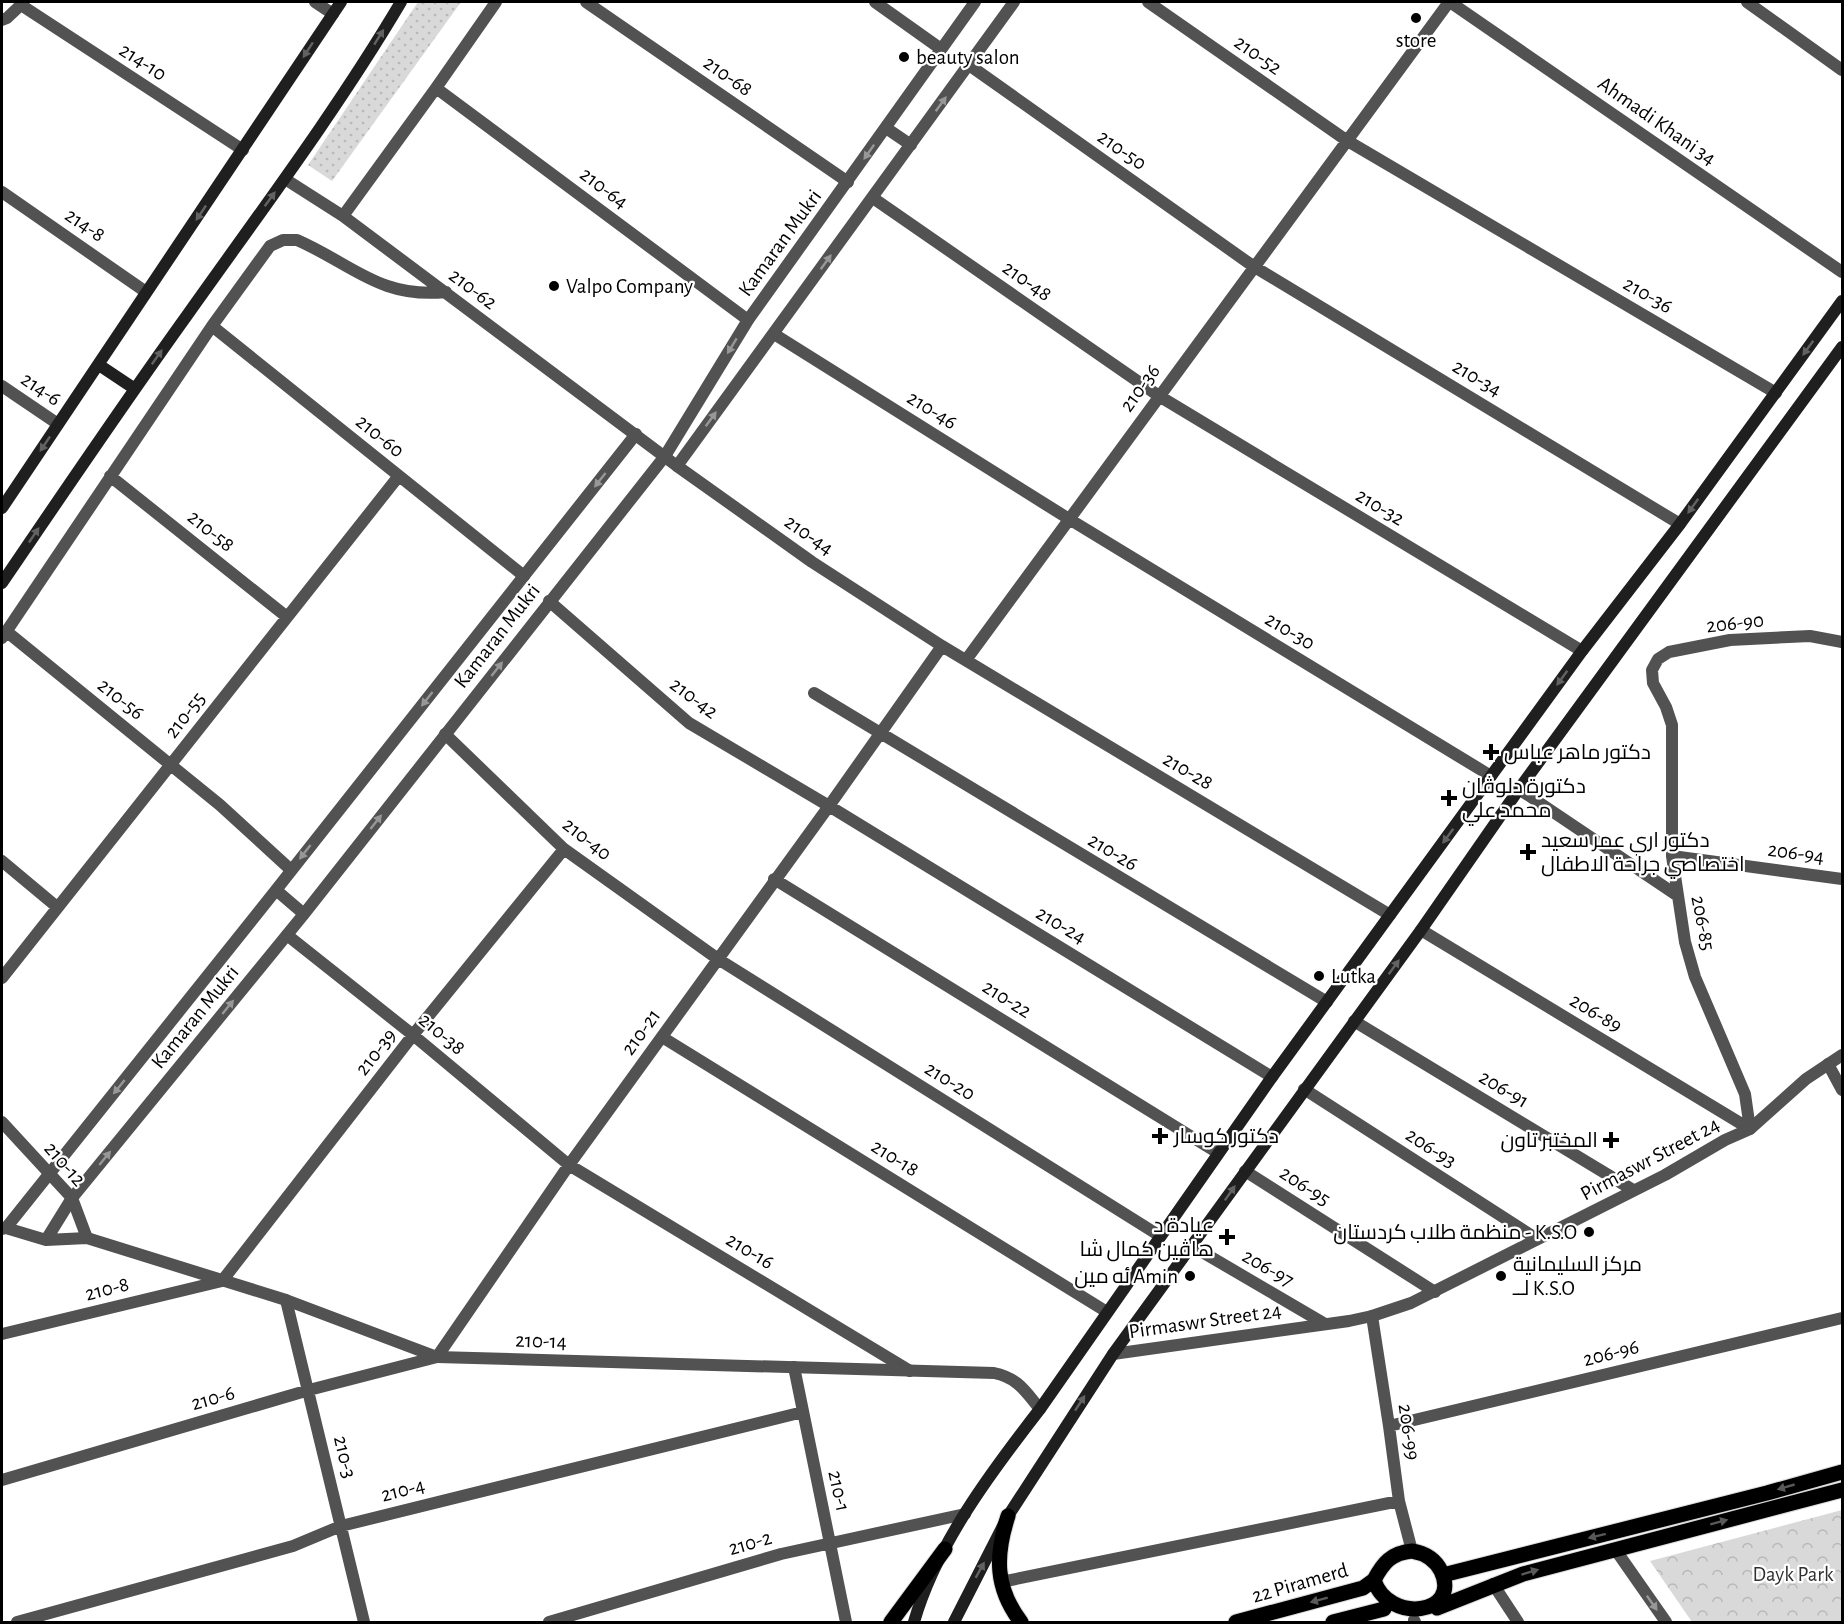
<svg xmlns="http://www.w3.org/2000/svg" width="1844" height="1624" font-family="'Alegreya Sans',Cairo,sans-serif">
  <defs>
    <pattern id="park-crowns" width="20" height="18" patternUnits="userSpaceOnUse" patternTransform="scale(1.5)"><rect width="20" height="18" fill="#d9d9d9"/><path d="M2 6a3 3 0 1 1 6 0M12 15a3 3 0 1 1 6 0" fill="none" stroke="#b8b8b8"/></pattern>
    <pattern id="garden-dots" width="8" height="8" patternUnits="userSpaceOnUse" patternTransform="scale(1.5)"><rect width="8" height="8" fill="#d9d9d9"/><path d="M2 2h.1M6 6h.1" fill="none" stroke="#b8b8b8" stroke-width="1.8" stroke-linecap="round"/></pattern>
  </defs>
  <rect width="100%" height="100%" fill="#fff"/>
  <!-- park -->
  <path fill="url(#park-crowns)" d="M 1842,1510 L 1842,1622 L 1692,1622 L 1650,1561 Z"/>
  <!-- garden -->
  <path fill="url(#garden-dots)" d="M 418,2 L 461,2 L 332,181 L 308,165 Z"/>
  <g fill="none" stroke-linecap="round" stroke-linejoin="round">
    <defs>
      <path id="primary" d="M 1008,1516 C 995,1556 995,1588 1021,1622
        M 1412,1551 C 1424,1553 1435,1559 1441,1571 C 1462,1615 1388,1624 1374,1580 C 1383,1563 1391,1553 1412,1551 Z
        M 1443,1575 L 1767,1493 L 1842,1472
        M 1437,1608 L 1523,1574 L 1842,1490
        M 891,1622 L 945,1549
        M 1236,1622 L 1363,1588 L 1374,1580
        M 1333,1622 L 1384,1609"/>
    </defs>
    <!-- primary casing -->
    <use href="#primary" stroke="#dbdbdb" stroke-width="17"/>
    <!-- minor -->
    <path stroke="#525252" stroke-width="12" d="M 315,2 L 333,14
      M 586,2 L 848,182
      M 875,2 L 941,49
      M 1148,2 L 1346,140 L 1776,393
      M 1747,2 L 1842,70
      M 21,5 L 243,150
      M 2,20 L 7,18 L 24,2
      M 969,65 L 1253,266 L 1680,524
      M 436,88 L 748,320
      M 285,179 L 343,216 L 677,466 L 812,562 L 942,646 L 1390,915
      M 2,192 L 146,292
      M 873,198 L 1159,396 L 1582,651
      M 343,216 L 436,88 L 496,2
      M 212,326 L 524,576
      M 774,334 L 1069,519 L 1491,776
      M 2,386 L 58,424
      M 110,476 L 287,617
      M 549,601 L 689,723 L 829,806 L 1272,1077
      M 6,631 L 220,805 L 291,870
      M 2,638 L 212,326 L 270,246 L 283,240 L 297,240 C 352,264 380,299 446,292
      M 966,660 L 1449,2
      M 814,693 L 1327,1002
      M 445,734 L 564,849 L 718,959 L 1160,1236
      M 1519,789 L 1678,896
      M 1672,856 L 1842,879
      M 2,861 L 57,907
      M 774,879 L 1218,1153
      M 1421,930 L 1750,1129
      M 287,935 L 413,1035 L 569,1165 L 910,1371
      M 2,978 L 398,477
      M 1354,1021 L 1633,1190
      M 662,1037 L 1107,1312
      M 1828,1064 L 1842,1090
      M 1304,1089 L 1537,1239
      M 2,1122 L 72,1198 L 87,1238
      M 1750,1129 L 1745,1094 L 1695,977 L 1685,942 L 1672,856 L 1672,725 L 1666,707 L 1653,683 L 1652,670 L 1658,659 L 1669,652 L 1730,640 L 1810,636 L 1842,642
      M 1245,1171 L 1435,1292
      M 1192,1246 L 1325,1324
      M 286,1300 L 364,1622
      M 1372,1316 L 1389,1426 L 1399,1501 L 1412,1551
      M 2,1334 L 222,1281 L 413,1035 L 564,849
      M 794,1367 L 846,1622
      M 1389,1426 L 1842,1318
      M 2,1480 L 309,1390 L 437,1357 L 569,1165 L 829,806 L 942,646
      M 1615,1549 L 1666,1622
      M 1001,1582 L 1399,1501
      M 1493,1584 L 1518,1622
      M 1414,1620 L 1415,1622
      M 17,1622 L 293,1546 L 341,1526 L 803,1412
      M 549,1622 L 781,1554 L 965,1514"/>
    <!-- tertiary -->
    <path stroke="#525252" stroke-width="12" d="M 1450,2 L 1842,272
      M 886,128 L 911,145
      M 677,466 L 1014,2
      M 276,890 L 304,914
      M 6,1228 L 276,890 L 636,434
      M 2,1229 L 6,1228 L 46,1240 L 87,1238 L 286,1300 L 437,1357 L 994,1373 C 1018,1378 1025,1391 1040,1409
      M 46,1240 L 72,1198 L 304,914 L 665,456 L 748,320 L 975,2
      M 1113,1354 L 1349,1321 L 1372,1316 L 1411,1303 L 1665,1175 L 1725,1140 L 1750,1129 L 1806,1079 L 1842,1055"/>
    <!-- secondary -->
    <path stroke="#1f1f1f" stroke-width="12" d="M 99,365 L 135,389
      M 2,508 L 341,2
      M 2,583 C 63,493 124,403 188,314 C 261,211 337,110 401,2
      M 914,1622 C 936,1545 991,1472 1040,1409 L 1272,1077 L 1582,651 L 1680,524 L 1842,301
      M 954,1622 L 1008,1516 L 1113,1354 L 1421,930 L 1519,789 L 1842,347"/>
    <!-- primary -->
    <use href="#primary" stroke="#000" stroke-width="15"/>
  </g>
  <!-- one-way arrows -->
  <defs><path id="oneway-solid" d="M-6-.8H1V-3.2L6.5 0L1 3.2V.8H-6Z" transform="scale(1.5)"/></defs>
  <g fill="#626262">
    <use href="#oneway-solid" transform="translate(379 37) rotate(-58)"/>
    <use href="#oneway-solid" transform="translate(308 50) rotate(123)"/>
    <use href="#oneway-solid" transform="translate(270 199) rotate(-54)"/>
    <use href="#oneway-solid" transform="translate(201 213) rotate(124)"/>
    <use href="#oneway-solid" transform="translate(1808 348) rotate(126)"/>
    <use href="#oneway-solid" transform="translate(157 357) rotate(-55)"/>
    <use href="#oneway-solid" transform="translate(45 444) rotate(124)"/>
    <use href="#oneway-solid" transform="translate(1693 506) rotate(126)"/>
    <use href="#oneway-solid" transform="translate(34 535) rotate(-56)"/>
    <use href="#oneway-solid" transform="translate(1562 678) rotate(126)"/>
    <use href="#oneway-solid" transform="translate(1448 836) rotate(126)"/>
    <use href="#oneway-solid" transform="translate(1394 967) rotate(-54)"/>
    <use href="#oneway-solid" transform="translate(1230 1193) rotate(-55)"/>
    <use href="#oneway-solid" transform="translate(1080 1403) rotate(-57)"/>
    <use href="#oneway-solid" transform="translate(980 1570) rotate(-61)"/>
  </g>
  <g fill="#979797">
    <use href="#oneway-solid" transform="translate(941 104) rotate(-54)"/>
    <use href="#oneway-solid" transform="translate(869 152) rotate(125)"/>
    <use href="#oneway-solid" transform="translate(826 262) rotate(-54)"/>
    <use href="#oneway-solid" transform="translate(732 346) rotate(121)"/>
    <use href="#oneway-solid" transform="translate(711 419) rotate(-54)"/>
    <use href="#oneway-solid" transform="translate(600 480) rotate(128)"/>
    <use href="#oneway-solid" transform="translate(497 669) rotate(-52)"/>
    <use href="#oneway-solid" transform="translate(427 699) rotate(128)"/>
    <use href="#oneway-solid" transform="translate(376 822) rotate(-52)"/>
    <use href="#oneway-solid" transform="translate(305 852) rotate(128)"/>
    <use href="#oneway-solid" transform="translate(228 1007) rotate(-51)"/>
    <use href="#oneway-solid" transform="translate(119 1087) rotate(129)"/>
    <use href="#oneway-solid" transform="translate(105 1158) rotate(-51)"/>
    <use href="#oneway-solid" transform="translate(1652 1603) rotate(55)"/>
  </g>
  <g fill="#595959">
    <use href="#oneway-solid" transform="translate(1786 1487) rotate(164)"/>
    <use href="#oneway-solid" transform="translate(1719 1522) rotate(-15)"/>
    <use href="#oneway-solid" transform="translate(1597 1536) rotate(166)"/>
    <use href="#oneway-solid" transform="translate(1530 1572) rotate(-17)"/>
    <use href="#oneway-solid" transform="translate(1319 1600) rotate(165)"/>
  </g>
  <!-- markers -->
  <g fill="#000" stroke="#fff" stroke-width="2">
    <circle cx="1416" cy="18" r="6"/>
    <circle cx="904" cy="57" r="6"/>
    <circle cx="554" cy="286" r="6"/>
    <path d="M1488 743h6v6h6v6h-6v6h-6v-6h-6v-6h6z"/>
    <path d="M1446 789h6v6h6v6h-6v6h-6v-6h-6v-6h6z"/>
    <path d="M1525 843h6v6h6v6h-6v6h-6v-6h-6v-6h6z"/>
    <circle cx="1319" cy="976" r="6"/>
    <path d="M1157 1127h6v6h6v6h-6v6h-6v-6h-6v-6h6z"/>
    <path d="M1608 1131h6v6h6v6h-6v6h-6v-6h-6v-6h6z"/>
    <circle cx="1589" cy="1232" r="6"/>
    <path d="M1224 1228h6v6h6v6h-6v6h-6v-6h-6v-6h6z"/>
    <circle cx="1190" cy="1276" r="6"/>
    <circle cx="1501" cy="1276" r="6"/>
  </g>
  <g text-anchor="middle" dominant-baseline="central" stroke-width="4.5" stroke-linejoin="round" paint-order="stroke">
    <!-- poi labels -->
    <g font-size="21" fill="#000" stroke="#fff" text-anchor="start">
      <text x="1416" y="40" text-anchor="middle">store</text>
      <text x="916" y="57">beauty salon</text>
      <text x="566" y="286">Valpo Company</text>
      <text x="1504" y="752">دكتور ماهر عباس</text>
      <text x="1462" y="786">دكتورة دلوڤان<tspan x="1462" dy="24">محمد علي</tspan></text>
      <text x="1541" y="840">دكتور اري عمر سعيد<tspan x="1541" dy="24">اختصاصي جراحة الاطفال</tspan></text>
      <text x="1331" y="976">Lutka</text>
      <text x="1174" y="1136">دكتور كوسار</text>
      <text x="1598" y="1140" text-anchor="end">المختبر تاون</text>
      <text x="1214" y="1225" text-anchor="end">عيادة د<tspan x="1214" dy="24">هاڤین کمال شا</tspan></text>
      <text x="1577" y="1232" text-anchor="end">منظمة طلاب كردستان - K.S.O</text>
      <text x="1513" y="1264">مرکز السلیمانیة<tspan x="1513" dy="24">لــ K.S.O</tspan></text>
      <text x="1178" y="1276" text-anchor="end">ئه مین Amin</text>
    </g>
    <!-- street labels -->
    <g font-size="21" fill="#000" stroke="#fff">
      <text transform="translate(1258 55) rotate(35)">210-52</text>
      <text transform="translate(143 62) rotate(33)">214-10</text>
      <text transform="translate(728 76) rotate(35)">210-68</text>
      <text transform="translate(1657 121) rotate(35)">Ahmadi Khani 34</text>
      <text transform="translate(1122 150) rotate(35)">210-50</text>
      <text transform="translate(604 188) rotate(37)">210-64</text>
      <text transform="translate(85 225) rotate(34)">214-8</text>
      <text transform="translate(780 243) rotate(-54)">Kamaran Mukri</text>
      <text transform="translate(1027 281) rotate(35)">210-48</text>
      <text transform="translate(473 289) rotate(37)">210-62</text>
      <text transform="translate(1648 295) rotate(30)">210-36</text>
      <text transform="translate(1477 378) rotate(31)">210-34</text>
      <text transform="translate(1140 388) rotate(-54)">210-36</text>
      <text transform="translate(41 389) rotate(34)">214-6</text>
      <text transform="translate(932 410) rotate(32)">210-46</text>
      <text transform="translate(380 436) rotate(39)">210-60</text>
      <text transform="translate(1380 507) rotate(31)">210-32</text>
      <text transform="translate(211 531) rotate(39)">210-58</text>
      <text transform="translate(809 535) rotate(35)">210-44</text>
      <text transform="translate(1735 623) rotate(-6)">206-90</text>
      <text transform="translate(1290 631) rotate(31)">210-30</text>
      <text transform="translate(497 636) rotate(-52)">Kamaran Mukri</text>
      <text transform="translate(694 698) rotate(37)">210-42</text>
      <text transform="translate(121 699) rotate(39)">210-56</text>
      <text transform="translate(185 715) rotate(-52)">210-55</text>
      <text transform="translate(1188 771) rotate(31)">210-28</text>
      <text transform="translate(587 839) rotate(38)">210-40</text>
      <text transform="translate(1113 852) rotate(31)">210-26</text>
      <text transform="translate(1796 853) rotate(8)">206-94</text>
      <text transform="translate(1703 923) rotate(79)">206-85</text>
      <text transform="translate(1061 925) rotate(31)">210-24</text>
      <text transform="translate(1007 999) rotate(32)">210-22</text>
      <text transform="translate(1596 1013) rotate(31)">206-89</text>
      <text transform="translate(195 1017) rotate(-51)">Kamaran Mukri</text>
      <text transform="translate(641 1032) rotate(-54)">210-21</text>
      <text transform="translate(442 1034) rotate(40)">210-38</text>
      <text transform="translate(376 1052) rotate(-52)">210-39</text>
      <text transform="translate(950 1081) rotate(32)">210-20</text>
      <text transform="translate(1504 1089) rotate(31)">206-91</text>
      <text transform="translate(1431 1148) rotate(33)">206-93</text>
      <text transform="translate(895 1158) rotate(32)">210-18</text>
      <text transform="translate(1650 1159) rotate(-28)">Pirmaswr Street 24</text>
      <text transform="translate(65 1164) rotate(49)">210-12</text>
      <text transform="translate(1305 1186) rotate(33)">206-95</text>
      <text transform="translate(750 1251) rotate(31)">210-16</text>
      <text transform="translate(1268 1268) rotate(30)">206-97</text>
      <text transform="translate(107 1289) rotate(-14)">210-8</text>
      <text transform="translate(1205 1321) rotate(-8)">Pirmaswr Street 24</text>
      <text transform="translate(541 1341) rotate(2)">210-14</text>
      <text transform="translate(1611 1353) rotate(-14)">206-96</text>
      <text transform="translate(213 1398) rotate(-16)">210-6</text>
      <text transform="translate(1409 1432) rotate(82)">206-99</text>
      <text transform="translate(345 1457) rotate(77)">210-3</text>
      <text transform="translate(403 1490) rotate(-14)">210-4</text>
      <text transform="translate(839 1491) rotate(78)">210-1</text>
      <text transform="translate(750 1543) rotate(-16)">210-2</text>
      <text transform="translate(1300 1583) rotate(-16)">22 Piramerd</text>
    </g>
    <!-- park labels -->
    <g font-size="21" fill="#303030" stroke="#fff">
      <text x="1793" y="1574">Dayk Park</text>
    </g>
  </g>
  <!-- border -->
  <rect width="1844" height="1624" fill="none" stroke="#000000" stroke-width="6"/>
</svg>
